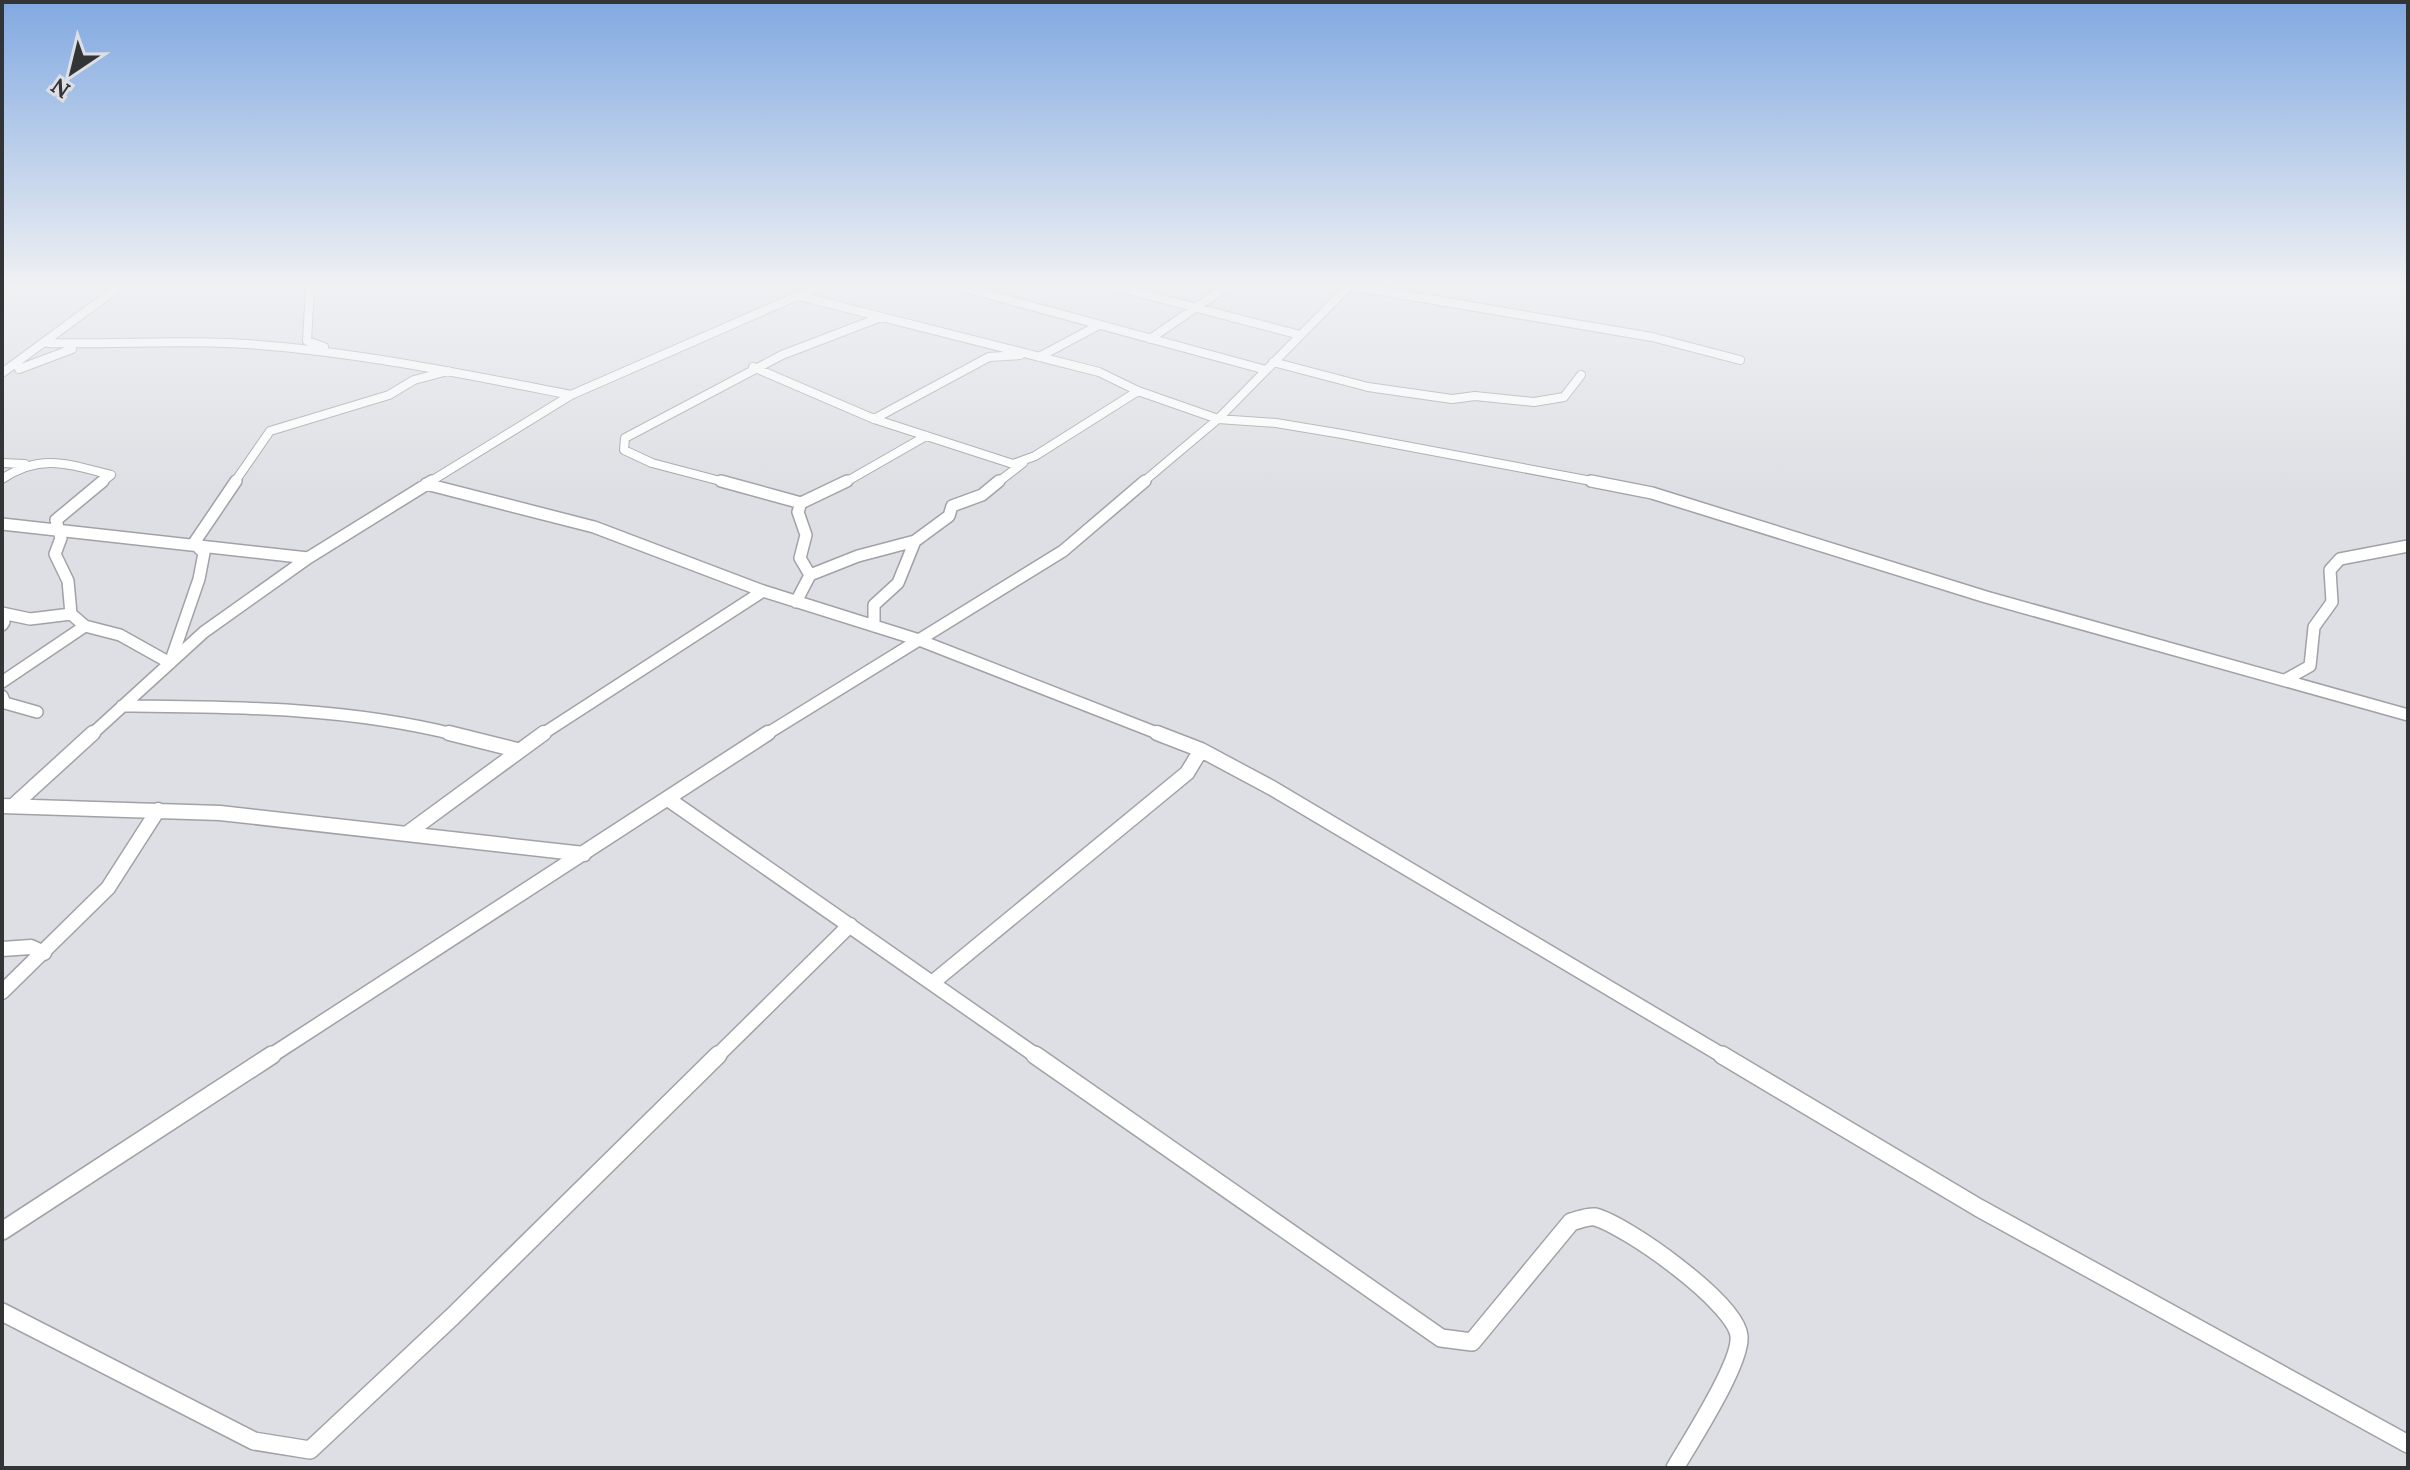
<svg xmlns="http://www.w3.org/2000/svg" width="2410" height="1470" font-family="Lora,serif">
  <rect width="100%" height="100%" fill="#dddfe4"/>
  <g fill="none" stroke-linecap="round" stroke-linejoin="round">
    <defs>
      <path id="minor-far3" d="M 310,287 L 307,341 L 324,347
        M 961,287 L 1266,370
        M 1117,287 L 1300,335
        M 1357,287 L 1652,337 L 1740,360
        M 799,296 L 1099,372 L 1138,391 L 1218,419 L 1276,423 L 1342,434 L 1602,483
        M 1150,339 L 1226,287
        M 47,343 C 114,345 181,339 247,344 C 357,352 464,374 571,395
        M 1039,357 L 1099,325
        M 1273,362 L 1368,387 L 1452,399 L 1475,396 L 1534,402 L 1564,397 L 1581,375
        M 753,367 L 874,419 L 1013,464 L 1035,456 L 1138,391
        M 19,369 L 72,349
        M 2,373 L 119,287
        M 874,419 L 989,357 L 1020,355
        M 2,463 L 25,464
        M 2,479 C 41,453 68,464 111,475 L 101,483
        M 234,483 L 270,431 L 389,395 L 414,380 L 448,371
        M 428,483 L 571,395 L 818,287
        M 728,483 L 652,463 L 624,450 L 625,438 L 782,355 L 881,317
        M 844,483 L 926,436
        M 997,483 L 1023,463
        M 1142,483 L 1218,419 L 1348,287"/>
      <path id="minor-far2" d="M 103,481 L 56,520 L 61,538 L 55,554 L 68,581 L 71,614 L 85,626 L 120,635 L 170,663 L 199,579 L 204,553 L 194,543 L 236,481
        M 721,481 L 801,503 L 847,481
        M 1591,481 L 1652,493 L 1986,597 L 2408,715
        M 426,484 L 594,527 L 763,591 L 919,640 L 1162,735
        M 801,503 L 798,512 L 806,535 L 800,558 L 810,575
        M 2,524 L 308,558
        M 796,602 L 810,575 L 858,556 L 915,541
        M 2,613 L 30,619 L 71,614
        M 2,625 L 4,622
        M 874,626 L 874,605 L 898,583 L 915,541 L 949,516 L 952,506 L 982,495 L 999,481
        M 2285,680 L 2310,666 L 2314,627 L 2332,602 L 2330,570 L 2340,559 L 2408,546
        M 2,682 L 85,626
        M 2,696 L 5,703 L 37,712
        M 122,706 C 235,707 346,707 457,735
        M 91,735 L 204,632 L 308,558 L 432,481
        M 541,735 L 763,591
        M 765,735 L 1063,551 L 1145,481"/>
      <path id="minor-far1" d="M 449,733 L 517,750
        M 1157,733 L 1201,750 L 1272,788 L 1725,1057
        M 668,799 L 1038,1057
        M 2,806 L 220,813 L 584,854
        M 13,806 L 93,733
        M 409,832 L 544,733
        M 2,949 L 31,947 L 44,953
        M 932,983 L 1187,773 L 1201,750
        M 2,992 L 108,888 L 158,810
        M 269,1057 L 768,733
        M 716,1057 L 850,925"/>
      <path id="minor" d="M 1035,1055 L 1441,1338 L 1472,1342 L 1571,1222 C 1579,1220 1587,1216 1595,1217 C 1626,1225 1736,1303 1739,1336 C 1742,1362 1690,1442 1675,1468
        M 1722,1055 L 1979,1208 L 2408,1444
        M 2,1231 L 272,1055
        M 2,1312 L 254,1441 L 310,1450 L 452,1317 L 718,1055"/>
    </defs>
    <!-- minor-far3 casing -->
    <use href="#minor-far3" stroke="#a0a2a7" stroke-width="10"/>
    <!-- minor-far2 casing -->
    <use href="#minor-far2" stroke="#a0a2a7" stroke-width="14"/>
    <!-- minor-far1 casing -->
    <use href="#minor-far1" stroke="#a0a2a7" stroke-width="17"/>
    <!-- minor casing -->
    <use href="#minor" stroke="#a0a2a7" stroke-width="20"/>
    <!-- minor-far3 -->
    <use href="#minor-far3" stroke="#fff" stroke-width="8"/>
    <!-- minor-far2 -->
    <use href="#minor-far2" stroke="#fff" stroke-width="11"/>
    <!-- minor-far1 -->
    <use href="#minor-far1" stroke="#fff" stroke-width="14"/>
    <!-- minor -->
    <use href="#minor" stroke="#fff" stroke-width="17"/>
  </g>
  <!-- sky -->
  <linearGradient id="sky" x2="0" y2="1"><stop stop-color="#81a9e1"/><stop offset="0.58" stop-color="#f0f1f3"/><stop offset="1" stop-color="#f0f1f3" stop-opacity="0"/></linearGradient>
  <rect width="2410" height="492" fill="url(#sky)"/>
  <!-- border -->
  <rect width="2410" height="1470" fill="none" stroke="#333436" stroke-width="8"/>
  <!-- north arrow -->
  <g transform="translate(72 72) rotate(215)" stroke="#dddfe4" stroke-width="6" paint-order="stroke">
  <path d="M0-6L14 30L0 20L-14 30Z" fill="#333436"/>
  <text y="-12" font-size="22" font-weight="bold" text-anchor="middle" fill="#333436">N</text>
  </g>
</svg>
